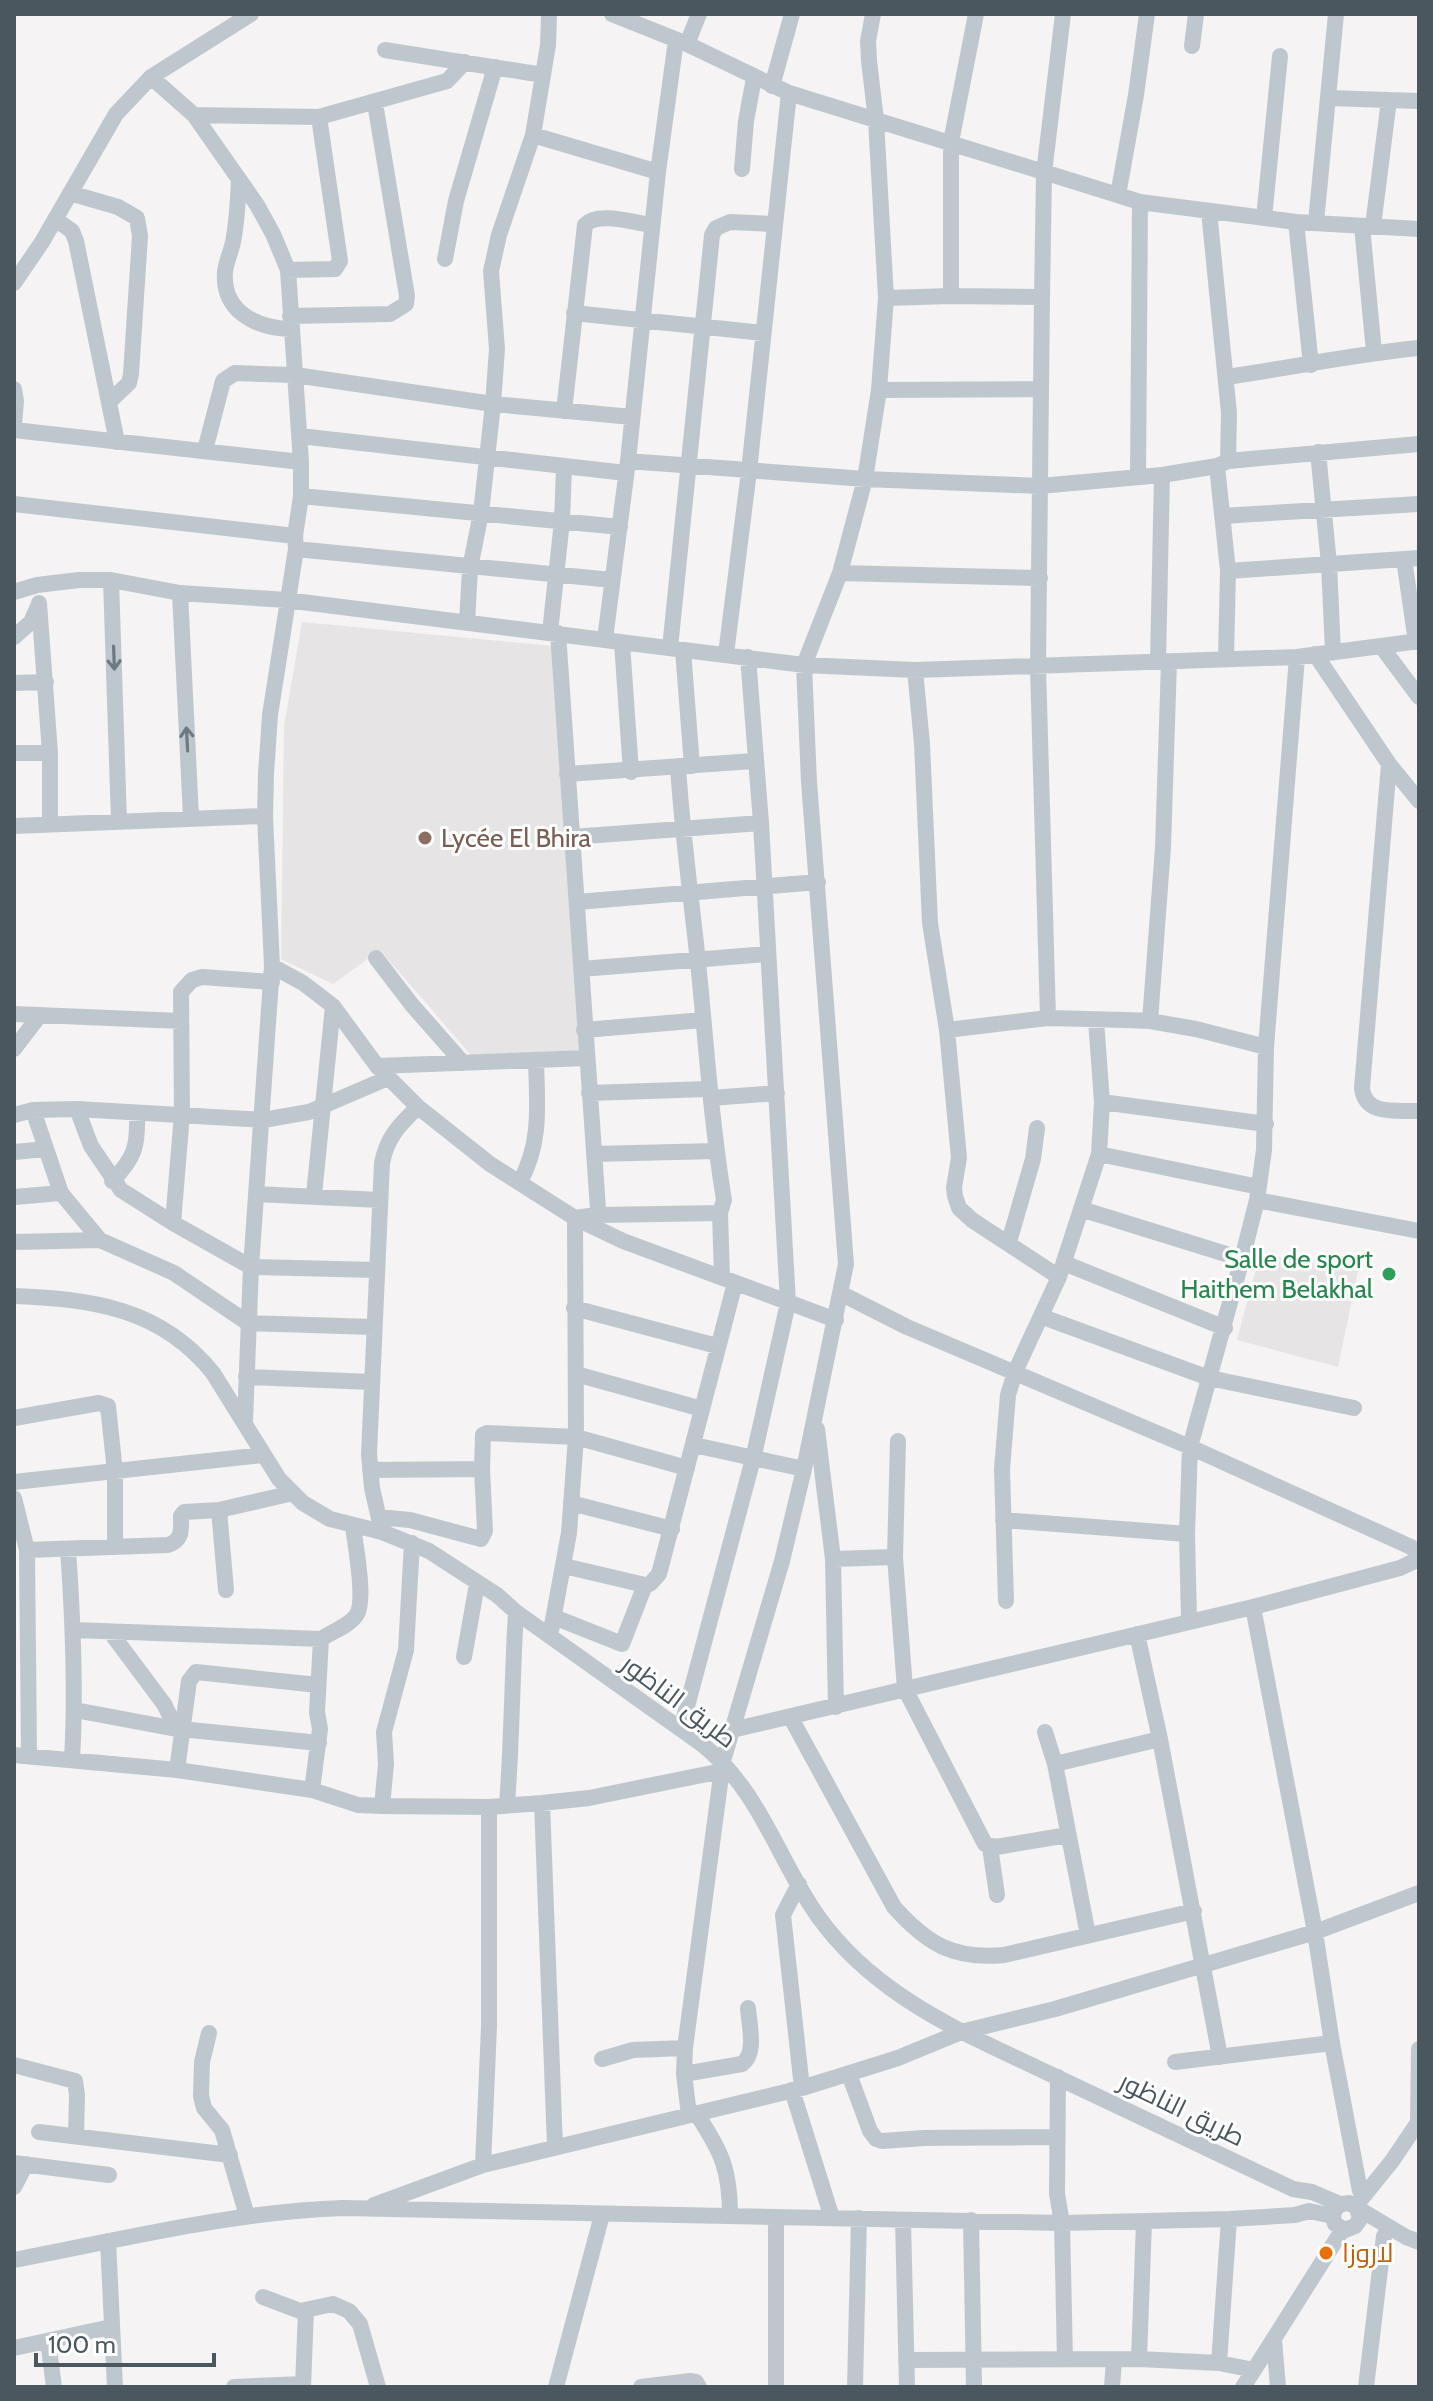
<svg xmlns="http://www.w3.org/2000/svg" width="1433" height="2401" font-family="Cabin,Cairo,sans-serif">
  <rect width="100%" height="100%" fill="#f5f3f3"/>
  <!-- education -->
  <path fill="#e6e4e4" d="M 302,622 L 553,646 L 583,1052 L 477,1062 L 380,950 L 333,984 L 281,959 L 284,726 Z
    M 1260,1254 L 1358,1271 L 1338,1367 L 1237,1340 Z"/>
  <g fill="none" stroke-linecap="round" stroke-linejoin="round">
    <!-- minor -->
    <path stroke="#bfc7ce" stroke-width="16" d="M 612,14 L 687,44 L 789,93 L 1140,202 L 1296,222 L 1419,229
      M 687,44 L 699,14
      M 1192,46 L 1196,14
      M 385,50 L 543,75
      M 151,77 L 194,115 L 257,205 L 273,234 L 288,270 L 301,462 L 301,496 L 295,536 L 296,549 L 270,715 L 266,774 L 265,816 L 272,966 L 251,1267 L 245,1421
      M 772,86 L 792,14
      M 1329,98 L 1419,101
      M 194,115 L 319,117 L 447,81 L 465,62
      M 533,135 L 658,172
      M 742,169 L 746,121 L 754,78
      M 239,181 C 238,201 237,222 233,242 C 231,252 226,262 225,272 C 222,312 257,328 290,329
      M 70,193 L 118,207 L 137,218 L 140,236 L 131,374 L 129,383 L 109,402
      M 1118,195 L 1136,95 L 1147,14
      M 1209,211 L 1229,413 L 1228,461
      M 1264,218 L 1280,56
      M 55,219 L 72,231 L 76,241 L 117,442
      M 1296,222 L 1311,365
      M 1316,222 L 1336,14
      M 1362,226 L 1374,352
      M 1373,226 L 1389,100
      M 445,259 L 456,201 L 495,67
      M 288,270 L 335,269 L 340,261 L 319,117
      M 14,283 L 42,242 L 116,114 L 151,77 L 251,14
      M 951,296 L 951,142 L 976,14
      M 886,298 L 951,296 L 1042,297
      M 574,313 L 763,333
      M 290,316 L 390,314 L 406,304 L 407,296 L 375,103
      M 1226,377 C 1290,368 1354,354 1419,348
      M 14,389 L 16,401 L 14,425
      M 879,390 L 1041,389
      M 564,411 L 585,225 C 598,211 634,223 652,225
      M 14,430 L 301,462
      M 300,436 L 626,473
      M 205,450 L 223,381 L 235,373 L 295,375 L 493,404 L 632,417
      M 1318,452 L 1329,564 L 1333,652
      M 628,461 L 865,479 L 1040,486 L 1162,475 L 1217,466 L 1228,461 L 1419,444
      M 1217,466 L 1228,571 L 1226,659
      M 1138,477 L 1140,202
      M 301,496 L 620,527
      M 14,504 L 295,536
      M 1222,516 L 1419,504
      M 296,549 L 612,580
      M 1404,559 L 1416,642
      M 1228,571 L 1419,558
      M 840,573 L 1040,578
      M 111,580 L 119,822
      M 14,592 L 37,585 L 79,580 L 111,580 L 180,593 L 286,600 L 804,665 L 915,670 L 1297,657 L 1419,641
      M 180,593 L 191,817
      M 39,603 L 50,753 L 50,823
      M 467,623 L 470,568 L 481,513 L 493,404 L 497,349 L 491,271 L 499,235 L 533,135 L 548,45 L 549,14
      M 550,632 L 562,521 L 564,467
      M 14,637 L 31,622 L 39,604
      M 605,639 L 628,461 L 658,172 L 676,40
      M 622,643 L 631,772
      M 1381,646 L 1419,697
      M 670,648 L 712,235 L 716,228 L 730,222 L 774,224
      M 683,650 L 692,766
      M 726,654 L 749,471 L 789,93
      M 1315,654 L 1389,764 L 1419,801
      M 1158,662 L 1162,475
      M 915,670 L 922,744 L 930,923 L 947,1030 L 959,1158 L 954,1187 L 955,1196 L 959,1208 L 972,1220 L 1059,1277
      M 14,683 L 46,682
      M 14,753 L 50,753
      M 1389,764 L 1362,1088 C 1365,1116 1396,1110 1419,1111
      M 678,766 C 682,832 691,896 698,962 C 706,1041 711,1121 724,1200 L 720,1213 L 722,1277
      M 567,774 L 754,761
      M 14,826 L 265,816
      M 572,837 L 761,823
      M 577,902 L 818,882
      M 376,958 L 412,1005 L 463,1063
      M 272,966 L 303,983 L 333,1006 L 377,1066 L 418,1107 L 490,1164 L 575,1218 L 623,1241 L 836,1320
      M 581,969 L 768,954
      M 14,1014 L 181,1021
      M 1048,1018 L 1038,667 L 1042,297 L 1044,173 L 1063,14
      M 1150,1021 L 1163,847 L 1169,662
      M 584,1030 L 703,1020
      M 947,1030 L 1048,1018 L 1125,1020 L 1150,1021 L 1196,1029 L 1266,1047
      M 14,1049 L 40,1015
      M 377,1066 L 586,1058
      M 589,1093 L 708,1089
      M 711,1098 L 777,1093
      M 1102,1102 L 1266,1124
      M 77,1109 L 91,1146 L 121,1190 L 173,1223 L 251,1267 L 377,1270
      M 33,1110 L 61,1193 L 100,1240 L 174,1273 L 248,1323 L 374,1327
      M 14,1115 L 33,1110 L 77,1109 L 263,1120 L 309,1112 L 388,1078
      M 14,1152 L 46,1149
      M 594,1154 L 716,1151
      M 1099,1154 L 1259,1187
      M 112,1181 C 135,1158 138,1146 137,1114
      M 520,1182 C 542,1141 537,1105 536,1060
      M 256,1194 L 380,1200
      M 314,1195 L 333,1006
      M 14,1197 L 61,1193
      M 1257,1200 L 1419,1231
      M 1081,1209 L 1242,1259
      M 597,1215 L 720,1213
      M 173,1223 L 182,1114 L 181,992 L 192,980 L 202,977 L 272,982
      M 14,1242 L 100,1240
      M 1009,1242 L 1033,1159 L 1037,1128
      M 1064,1263 L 1225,1328
      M 842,1294 L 907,1327 L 1190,1447 L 1411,1547 L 1419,1553
      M 14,1296 C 92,1299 161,1308 213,1373 L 279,1479 L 303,1503 L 330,1519 L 382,1532 L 429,1551 L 497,1595 L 516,1612 L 703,1745 C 758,1790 774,1849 811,1906 C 854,1973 923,2014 993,2047 L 1293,2189 L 1312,2192 L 1340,2204
      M 574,1308 L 717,1346
      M 1043,1317 L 1209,1378 L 1354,1408
      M 576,1374 L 702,1409
      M 246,1377 L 372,1382
      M 14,1418 L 99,1403 L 108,1406 L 115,1472 L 115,1547
      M 817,1429 L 833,1559 L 836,1707
      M 898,1441 L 895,1557 L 905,1689 L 985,1844 L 996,1847 L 1068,1835
      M 694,1445 L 804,1469
      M 370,1470 L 482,1469 L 483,1435 L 487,1433 L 576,1437 L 687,1468
      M 14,1482 L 263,1455
      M 14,1498 L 27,1550 L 29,1756
      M 571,1503 L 672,1529
      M 219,1510 L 226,1590
      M 379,1517 L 410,1520 L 481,1539 L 485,1531 L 482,1469
      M 1003,1520 L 1187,1534
      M 382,1532 L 372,1488 L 369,1454 L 382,1163 C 387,1137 400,1124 418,1107
      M 27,1550 L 168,1545 C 183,1540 181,1530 181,1516 L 184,1512 L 219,1510 L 293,1493
      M 68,1550 C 73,1620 76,1690 72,1760
      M 833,1559 L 895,1557
      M 564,1566 L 645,1585 L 650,1584 L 659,1574 L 735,1283
      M 1006,1601 L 1002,1469 L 1008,1395 L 1015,1372 L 1059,1277 L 1099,1154 L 1102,1102 L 1096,1020
      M 1253,1607 L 1315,1932 L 1332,2043 L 1360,2191
      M 554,1617 L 622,1644 L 645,1585
      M 1189,1620 L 1187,1534 L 1190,1447 L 1242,1259 L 1257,1200 L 1264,1150 L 1266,1047 L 1297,657
      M 74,1630 L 321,1639 C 331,1632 351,1625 357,1614 C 366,1599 355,1544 353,1526
      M 111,1633 L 164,1704 L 171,1718 L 169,1727
      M 1137,1634 L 1160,1739 L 1220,2057
      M 550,1636 L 569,1533 L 576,1437 L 575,1218 L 597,1215 L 598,1209 L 558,633
      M 464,1657 L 477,1584
      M 75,1710 L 171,1728 L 319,1743
      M 791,1718 L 894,1907 C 927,1944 954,1960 1004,1955 L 1194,1911
      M 681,1729 L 753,1459 L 788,1303 L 761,823 L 748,657
      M 732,1730 L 1253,1607 L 1400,1568 L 1419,1559
      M 1045,1732 L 1055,1764
      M 14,1755 L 177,1770 L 312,1790 L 358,1805 L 382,1806 L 489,1807 L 542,1803 L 589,1798 L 722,1771
      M 177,1770 L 189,1681 L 196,1672 L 318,1685
      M 312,1790 L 320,1729 L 317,1712 L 321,1639
      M 542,1803 L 555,2147
      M 507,1804 C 512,1740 512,1676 516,1612
      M 382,1806 L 386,1764 L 384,1732 L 406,1650 L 412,1543
      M 990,1847 L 997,1895
      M 799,1884 L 783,1915 L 802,2088
      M 1088,1935 L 1055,1764 L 1160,1739
      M 209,2033 L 202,2062 L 201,2096 L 204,2108 L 222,2130 L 247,2216
      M 602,2059 L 633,2050 L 685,2048
      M 1175,2062 L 1332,2043
      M 14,2065 L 75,2081 L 77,2095 L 76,2136
      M 684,2074 L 742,2064 C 757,2054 749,2024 748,2008
      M 849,2074 L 870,2131 L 876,2139 L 882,2141 L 924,2138 L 1056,2137
      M 1058,2077 L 1057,2194 L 1062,2223 L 1065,2359
      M 792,2090 L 832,2218
      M 696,2113 C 722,2152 730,2170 730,2216
      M 689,2115 L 684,2074 L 685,2048 L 723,1761 L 782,1561 L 804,1469 L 846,1264 L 809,782 L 804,665 L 840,573 L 865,479 L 879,390 L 886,298 L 876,120 L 869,61 L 868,41 L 873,14
      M 1418,2122 L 1419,2049
      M 39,2132 L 230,2155
      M 14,2163 L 109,2175
      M 483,2165 L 489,2027 L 489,1807
      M 14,2187 L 26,2164
      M 1358,2203 L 1392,2161 L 1419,2121
      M 374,2205 L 483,2165 L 802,2088 L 898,2058 L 961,2032 L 1055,2009 L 1315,1932 L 1419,1893
      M 1357,2208 L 1360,2219 L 1355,2226 L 1345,2230 L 1335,2224 C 1330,2213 1336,2203 1349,2203 L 1406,2237 L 1419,2242
      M 776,2217 L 776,2387
      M 903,2220 L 907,2387
      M 971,2220 L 974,2387
      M 108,2241 L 115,2387
      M 14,2260 C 124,2239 231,2212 343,2208 L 1062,2223 L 1229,2219 L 1295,2215 L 1309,2211 L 1333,2216
      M 263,2297 L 300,2311 L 333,2304 L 349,2311 L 360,2324 L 378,2387
      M 1274,2340 L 1278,2387
      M 48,2341 L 54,2387
      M 14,2348 L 111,2327
      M 1139,2359 L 1144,2222
      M 906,2360 L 1139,2359 L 1219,2363 L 1229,2219
      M 1219,2363 L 1254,2370 L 1343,2229
      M 234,2387 L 303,2384
      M 303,2387 L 306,2310
      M 556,2387 L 602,2215
      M 641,2387 L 690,2381 L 696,2382 L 699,2387
      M 855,2387 L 859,2218
      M 1112,2387 L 1114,2360
      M 1243,2387 L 1254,2370
      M 1366,2387 L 1384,2236"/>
  </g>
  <!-- one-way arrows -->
  <defs><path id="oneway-shaft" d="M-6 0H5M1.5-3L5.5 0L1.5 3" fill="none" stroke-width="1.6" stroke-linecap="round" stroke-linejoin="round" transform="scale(2)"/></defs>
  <g stroke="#6e7980">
    <use href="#oneway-shaft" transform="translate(114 658) rotate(88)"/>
    <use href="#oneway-shaft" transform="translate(187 739) rotate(-93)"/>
  </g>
  <!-- markers -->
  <circle fill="#8d6e63" stroke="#fff" stroke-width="3" cx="425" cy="838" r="8"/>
  <circle fill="#2e9e5b" stroke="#fff" stroke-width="3" cx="1389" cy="1274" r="8"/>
  <circle fill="#e8710a" stroke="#fff" stroke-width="3" cx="1326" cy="2253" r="8"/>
  <g text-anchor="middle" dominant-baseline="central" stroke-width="6" stroke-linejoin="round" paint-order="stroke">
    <!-- education labels -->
    <g font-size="26" fill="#785e54" stroke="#fff" text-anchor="start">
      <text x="441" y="838">Lycée El Bhira</text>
    </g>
    <!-- leisure labels -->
    <g font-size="26" fill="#27864d" stroke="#fff" text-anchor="end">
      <text x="1373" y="1259">Salle de sport<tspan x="1373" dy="30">Haithem Belakhal</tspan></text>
    </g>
    <!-- street labels -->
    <g font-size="26" fill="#4b575f" stroke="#fff">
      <text transform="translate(679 1701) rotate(37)">طريق الناظور</text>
      <text transform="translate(1182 2109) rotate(26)">طريق الناظور</text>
    </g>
    <!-- food labels -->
    <g font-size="26" fill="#c56008" stroke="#fff" text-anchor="start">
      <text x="1342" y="2253">لاروزا</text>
    </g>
  </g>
  <!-- border -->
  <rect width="1433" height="2401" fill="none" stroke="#4b575f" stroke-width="32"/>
  <!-- scale -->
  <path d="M36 2353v12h178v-12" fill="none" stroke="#4b575f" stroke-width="4"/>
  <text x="48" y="2353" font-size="24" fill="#4b575f" stroke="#ffffff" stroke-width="6" paint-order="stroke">100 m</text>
</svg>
